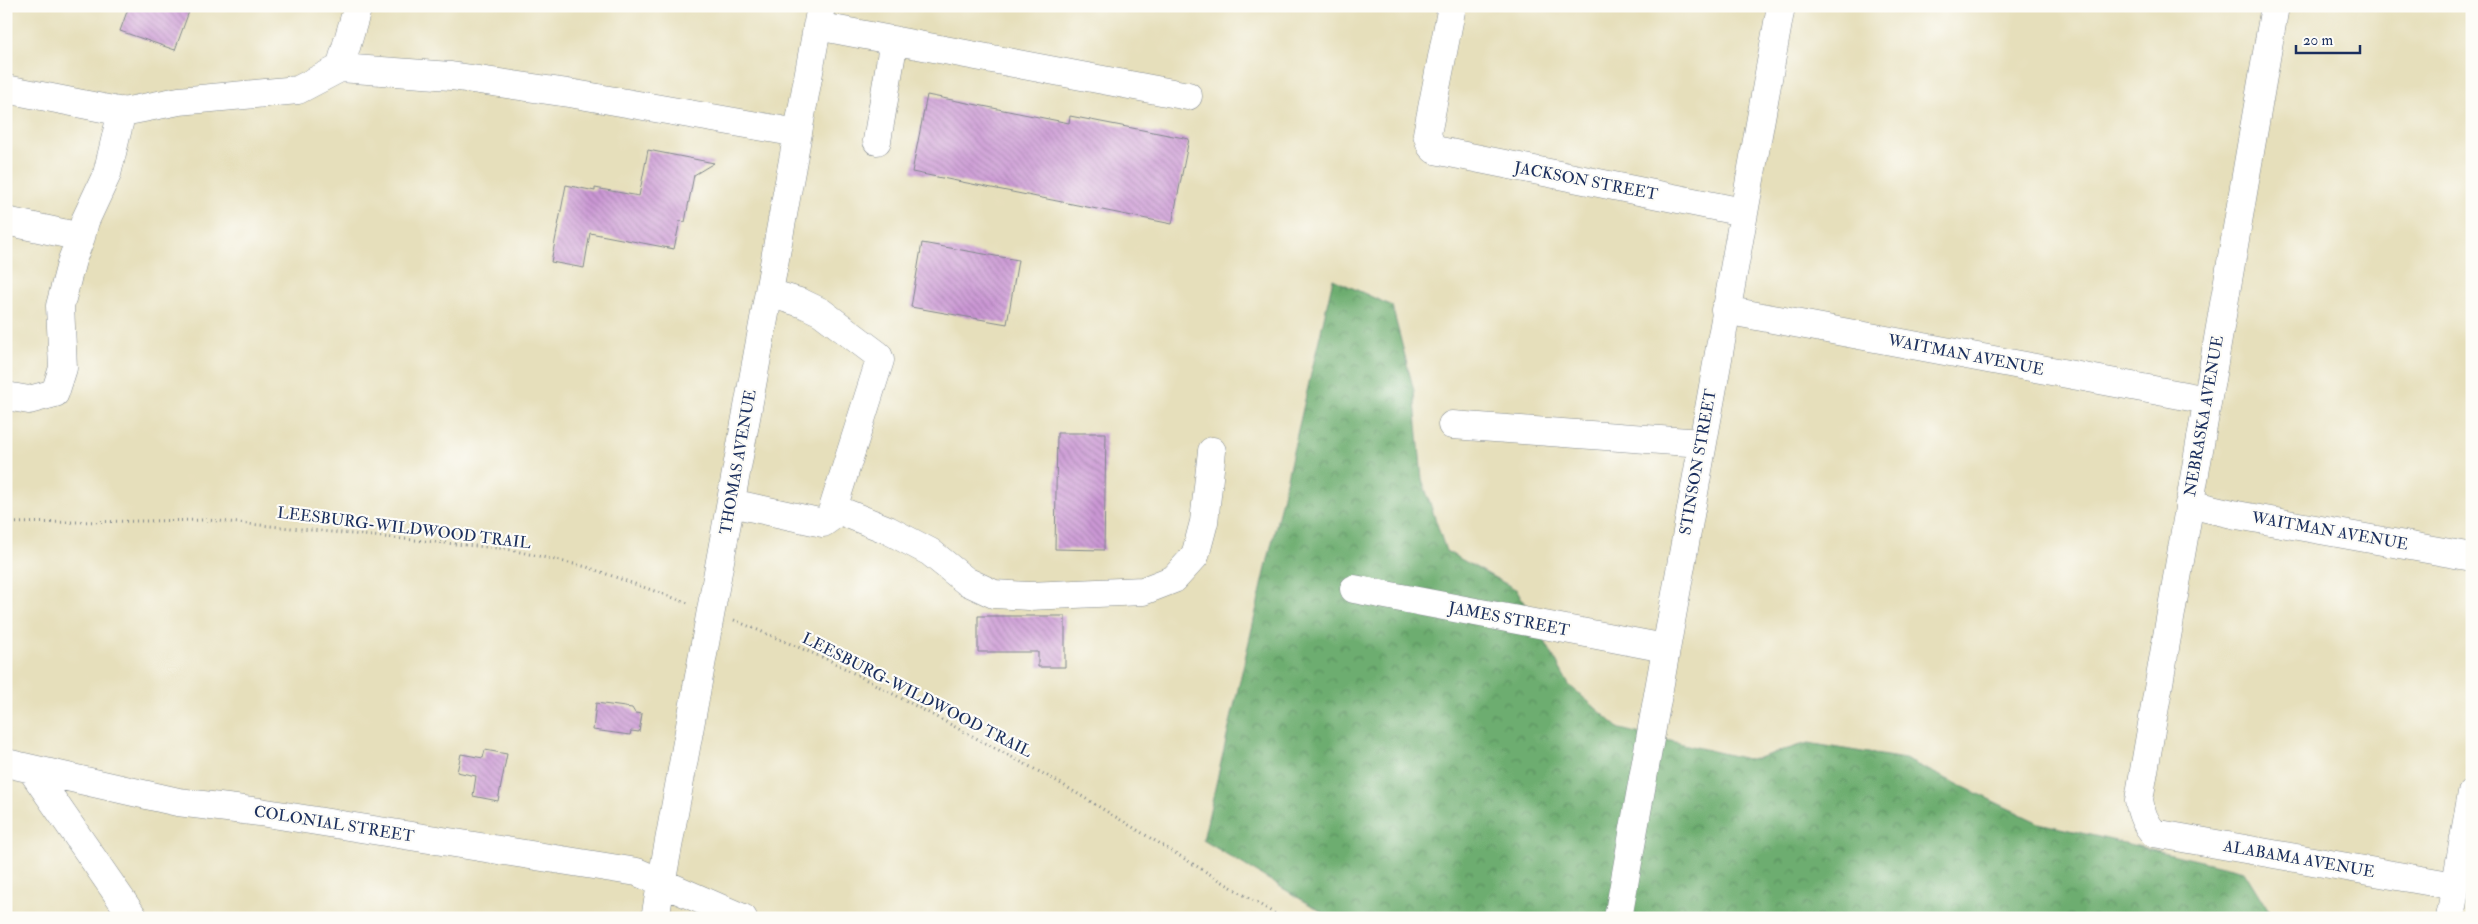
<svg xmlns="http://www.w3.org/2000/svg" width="2478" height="924" font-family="'IM FELL Double Pica',serif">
  <defs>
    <pattern id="forest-crowns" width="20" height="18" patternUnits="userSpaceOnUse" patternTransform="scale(1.25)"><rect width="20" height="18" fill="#6dad70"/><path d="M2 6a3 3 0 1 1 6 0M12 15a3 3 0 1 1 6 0" fill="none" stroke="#598d5f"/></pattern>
    <pattern id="building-back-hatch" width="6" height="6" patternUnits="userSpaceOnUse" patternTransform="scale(1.25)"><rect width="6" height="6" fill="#cb97d4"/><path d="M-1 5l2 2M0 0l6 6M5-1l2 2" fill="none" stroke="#a47caf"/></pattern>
  </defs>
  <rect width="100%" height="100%" fill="#fdfcf7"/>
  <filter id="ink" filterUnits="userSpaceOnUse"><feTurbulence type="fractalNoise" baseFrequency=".02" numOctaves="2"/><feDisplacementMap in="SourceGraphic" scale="10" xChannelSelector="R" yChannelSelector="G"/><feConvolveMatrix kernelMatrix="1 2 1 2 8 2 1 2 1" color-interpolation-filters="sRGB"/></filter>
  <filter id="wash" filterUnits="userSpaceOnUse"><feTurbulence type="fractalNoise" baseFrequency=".0096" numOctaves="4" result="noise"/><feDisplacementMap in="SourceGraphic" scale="20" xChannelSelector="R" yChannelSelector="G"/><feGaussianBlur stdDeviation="1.12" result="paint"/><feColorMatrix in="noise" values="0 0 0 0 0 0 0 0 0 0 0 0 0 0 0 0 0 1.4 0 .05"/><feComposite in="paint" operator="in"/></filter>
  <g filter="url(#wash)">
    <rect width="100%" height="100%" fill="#e6dfbb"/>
    <!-- forest -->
    <path fill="url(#forest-crowns)" stroke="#446e67" d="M 1333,279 L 1392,306 L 1414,391 L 1422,479 L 1446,551 L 1517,590 L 1569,685 L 1620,729 L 1751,760 L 1808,743 L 1905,759 L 2039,823 L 2244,871 L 2273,918 L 1332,918 L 1203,840 Z"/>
    <g id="blocks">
      <!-- building -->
      <path fill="url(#building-back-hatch)" d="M 129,6 L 191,6 L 175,50 L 120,31 Z
        M 927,95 L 1069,123 L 1070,116 L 1189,139 L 1172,224 L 912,172 Z
        M 648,150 L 714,163 L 694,175 L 685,222 L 680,221 L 674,249 L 590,233 L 584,268 L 551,262 L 566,185 L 595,191 L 595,188 L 639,196 Z
        M 922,243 L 1018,260 L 1007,324 L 911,307 Z
        M 1057,433 L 1106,433 L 1104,550 L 1055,549 Z
        M 978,616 L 1065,616 L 1065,667 L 1038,667 L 1038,652 L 978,652 Z
        M 596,703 L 632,708 L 635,713 L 642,714 L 639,732 L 631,731 L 630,735 L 593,730 Z
        M 485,750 L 507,754 L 498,801 L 473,796 L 476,776 L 457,772 L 461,754 L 483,758 Z"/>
    </g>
  </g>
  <g filter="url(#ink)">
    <use href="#blocks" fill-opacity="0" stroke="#80878c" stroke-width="1"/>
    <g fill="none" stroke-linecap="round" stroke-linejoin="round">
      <defs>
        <path id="minor" d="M 1452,6 L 1427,134 L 1431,146 L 1435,150 L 1743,212
          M 2275,6 L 2139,800 C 2141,813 2145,824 2154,833 L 2455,886
          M 817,26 L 1188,96
          M 340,68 L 451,76 L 575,94 L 798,133
          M 6,89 L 123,112 L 179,101 L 298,90 L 340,68 L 358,6
          M 877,141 L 894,40
          M 6,221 L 81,237 L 85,221 L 107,174 L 122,111
          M 1725,310 L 2207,400
          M 6,396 L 29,400 L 55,393 L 63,368 L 60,306 L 72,260 L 81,237
          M 1452,425 L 1702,443
          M 731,503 L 823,523 L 830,518 L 880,360 L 878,355 L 821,312 L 802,303 L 769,293
          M 2189,504 L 2237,515 L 2472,557
          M 833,508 L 888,530 L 930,552 L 966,581 L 994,594 L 1029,596 L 1143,591 L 1174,579 L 1195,556 L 1204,522 L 1212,451
          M 1354,589 L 1665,648
          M 6,763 L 178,802 L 260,812 L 637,872 L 743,918
          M 31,769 L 134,918
          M 655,918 L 821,6
          M 1618,918 L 1781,6
          M 2450,918 L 2472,793"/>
      </defs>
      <!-- minor casing -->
      <use href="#minor" stroke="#80878c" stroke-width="29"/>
      <!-- path -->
      <path stroke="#80878c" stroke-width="3" stroke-dasharray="1 4" stroke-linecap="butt" d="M 6,523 L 208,520 L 507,549 L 587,567 L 688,603
        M 734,620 L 831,661 L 1055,780 L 1282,918"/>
      <!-- minor -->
      <use href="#minor" stroke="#fff" stroke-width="28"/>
    </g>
  </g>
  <g text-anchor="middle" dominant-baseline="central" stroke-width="4.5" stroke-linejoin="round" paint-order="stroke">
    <!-- street labels -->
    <g font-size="16" fill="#1b2f5e" stroke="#fdfcf7">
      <text transform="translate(1586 181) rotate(11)">JACKSON STREET</text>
      <text transform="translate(1966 355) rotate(11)">WAITMAN AVENUE</text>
      <text transform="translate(2204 416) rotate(-80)">NEBRASKA AVENUE</text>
      <text transform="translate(738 462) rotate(-80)">THOMAS AVENUE</text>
      <text transform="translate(1698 462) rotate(-80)">STINSON STREET</text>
      <text transform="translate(404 528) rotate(7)">LEESBURG-WILDWOOD TRAIL</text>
      <text transform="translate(2330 531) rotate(10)">WAITMAN AVENUE</text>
      <text transform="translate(1509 619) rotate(11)">JAMES STREET</text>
      <text transform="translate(917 695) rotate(27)">LEESBURG-WILDWOOD TRAIL</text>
      <text transform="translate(334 824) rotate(9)">COLONIAL STREET</text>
      <text transform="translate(2299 859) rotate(10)">ALABAMA AVENUE</text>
    </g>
  </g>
  <!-- margin -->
  <rect width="2478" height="924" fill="none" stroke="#fdfcf7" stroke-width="25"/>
  <!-- scale -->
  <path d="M2296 45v8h64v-8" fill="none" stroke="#1b2f5e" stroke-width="2.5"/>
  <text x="2303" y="45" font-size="15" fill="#1b2f5e" stroke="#fdfcf7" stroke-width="4" paint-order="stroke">20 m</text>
</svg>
